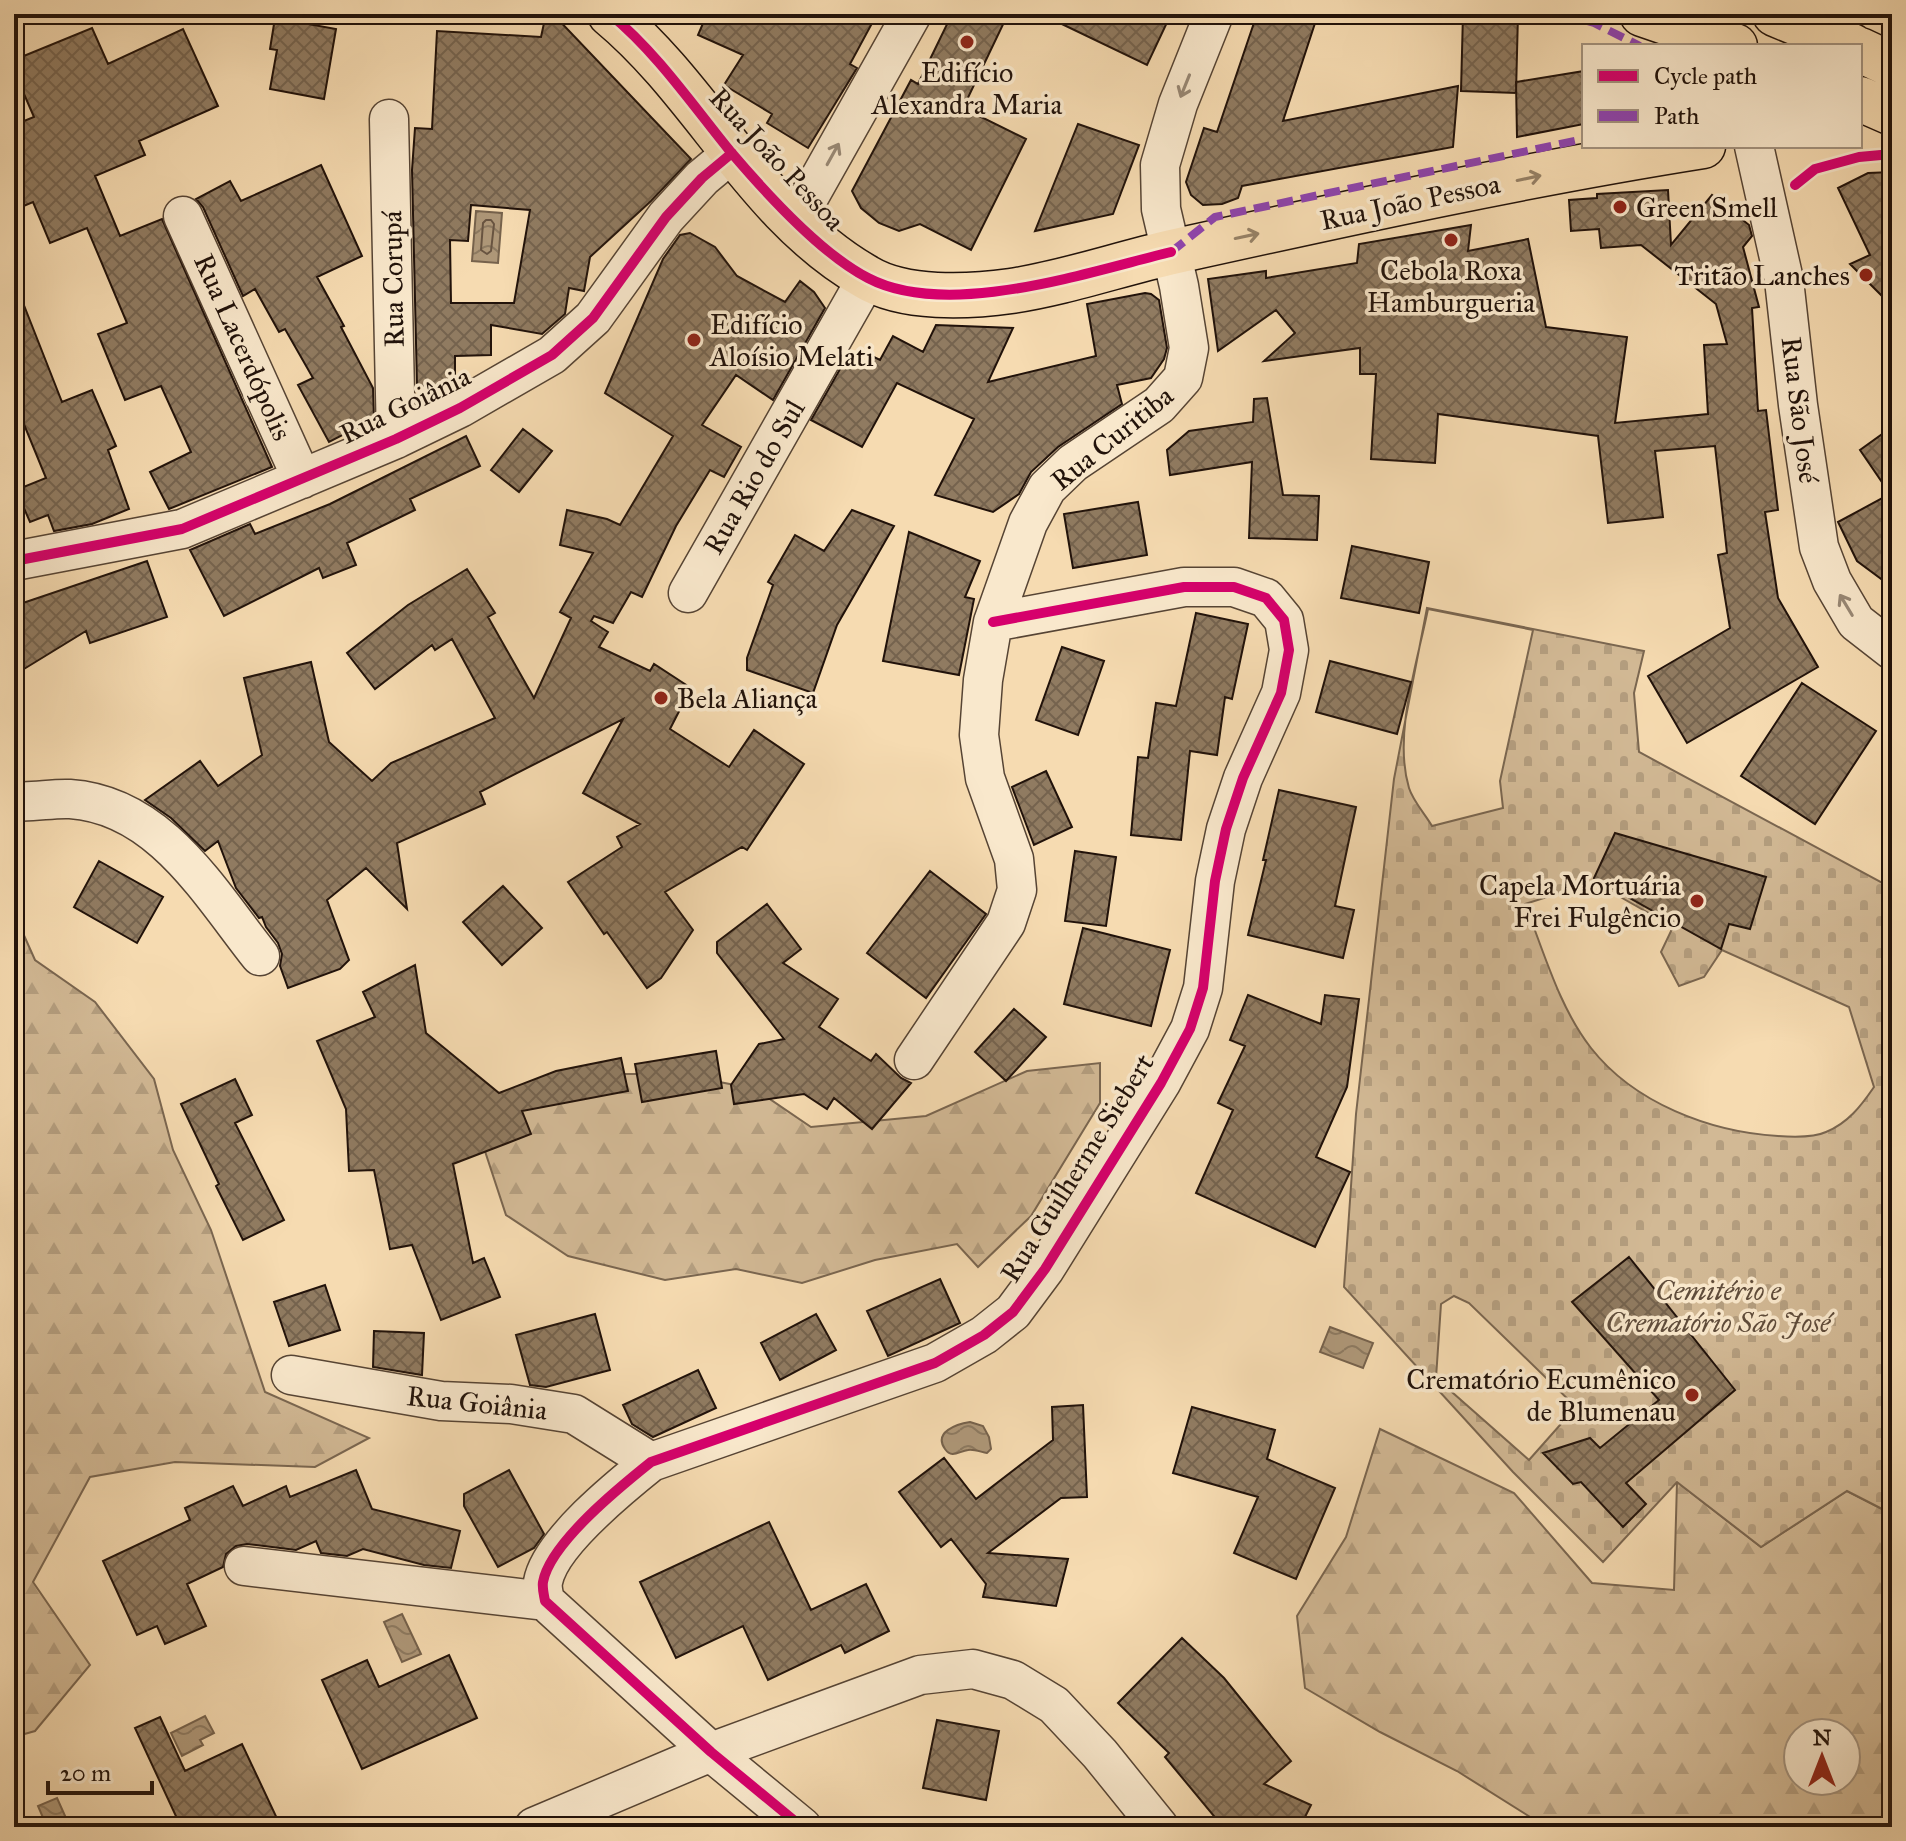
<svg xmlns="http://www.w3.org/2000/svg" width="1906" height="1841" font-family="'IM FELL Great Primer',serif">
  <defs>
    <pattern id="forest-firs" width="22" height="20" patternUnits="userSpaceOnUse" patternTransform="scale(2)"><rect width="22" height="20" fill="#d2b995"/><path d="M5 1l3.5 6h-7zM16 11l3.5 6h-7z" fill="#b49e7f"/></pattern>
    <pattern id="cemetery-stones" width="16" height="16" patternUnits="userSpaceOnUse" patternTransform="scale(2)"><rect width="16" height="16" fill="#d2b995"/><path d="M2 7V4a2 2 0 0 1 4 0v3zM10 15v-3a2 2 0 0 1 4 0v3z" fill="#b49e7f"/></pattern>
    <pattern id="water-waves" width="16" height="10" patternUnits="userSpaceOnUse" patternTransform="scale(2)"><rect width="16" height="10" fill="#ae9778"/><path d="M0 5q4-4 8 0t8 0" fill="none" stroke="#8d7a61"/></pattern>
    <pattern id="building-cross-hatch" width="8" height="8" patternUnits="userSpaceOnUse" patternTransform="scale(2)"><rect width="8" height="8" fill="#907b61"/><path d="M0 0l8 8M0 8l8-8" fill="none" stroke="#75634e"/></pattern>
  </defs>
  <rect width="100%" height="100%" fill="#f6dbb1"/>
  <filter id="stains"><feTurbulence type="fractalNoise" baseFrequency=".0025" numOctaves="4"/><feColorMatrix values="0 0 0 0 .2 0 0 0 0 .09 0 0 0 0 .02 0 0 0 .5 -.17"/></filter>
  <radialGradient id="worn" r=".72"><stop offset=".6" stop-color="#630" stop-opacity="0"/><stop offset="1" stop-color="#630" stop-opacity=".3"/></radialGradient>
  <!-- forest -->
  <path fill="url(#forest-firs)" stroke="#7a6650" stroke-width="2" fill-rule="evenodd" d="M 14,913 L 35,960 L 95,1002 L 154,1079 L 173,1150 L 211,1230 L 265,1392 L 369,1438 L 315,1467 L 175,1462 L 90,1477 L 33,1582 L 90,1665 L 35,1731 L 14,1737 Z
    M 1100,1063 L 1100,1103 L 1031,1216 L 978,1267 L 957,1244 L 875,1260 L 802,1283 L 736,1269 L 665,1280 L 568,1256 L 506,1215 L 482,1142 L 497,1117 L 617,1074 L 679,1074 L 755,1089 L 811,1127 L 926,1116 L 1027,1071 Z
    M 1380,1429 L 1514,1493 L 1592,1583 L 1674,1590 L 1677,1482 L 1761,1547 L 1847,1491 L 1892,1514 L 1892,1827 L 1546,1827 L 1457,1771 L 1380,1732 L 1305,1688 L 1297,1616 L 1346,1537 ZM 1798,1733 L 1846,1733 L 1846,1781 L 1798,1781 Z"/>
  <!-- cemetery -->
  <path fill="url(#cemetery-stones)" stroke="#7a6650" stroke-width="2" fill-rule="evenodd" d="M 1427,608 L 1644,651 L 1634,693 L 1639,752 L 1892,888 L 1892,1514 L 1847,1491 L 1761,1547 L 1677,1482 L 1603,1562 L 1513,1472 L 1344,1287 L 1356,1114 L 1394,779 ZM 1428,609 L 1533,630 L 1500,781 L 1503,808 L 1432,826 C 1425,814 1413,801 1409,788 C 1393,735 1417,664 1428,609 ZM 1594,882 L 1673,927 L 1661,952 L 1679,986 L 1704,977 L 1722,950 L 1849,1007 L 1874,1087 C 1861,1106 1848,1123 1826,1132 C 1813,1138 1792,1137 1778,1136 C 1710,1132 1634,1103 1591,1048 C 1559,1007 1544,952 1525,904 ZM 1454,1296 L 1469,1303 L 1576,1407 L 1529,1460 L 1436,1378 L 1441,1304 Z"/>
  <!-- water -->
  <path fill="url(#water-waves)" stroke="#76624c" stroke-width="2" d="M 476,211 L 502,213 L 498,263 L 472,261 Z
    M 1330,1327 L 1373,1343 L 1363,1368 L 1320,1352 Z
    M 970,1422 L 983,1426 L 989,1437 L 991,1449 L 987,1453 C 981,1452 974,1449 968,1450 C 959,1451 952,1459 945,1449 C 933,1432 957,1424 970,1422 Z
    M 402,1614 L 421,1654 L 402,1662 L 384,1622 Z
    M 205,1716 L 214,1733 L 200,1740 L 203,1745 L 182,1756 L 171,1733 Z
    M 57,1798 L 70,1827 L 47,1827 L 38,1806 Z"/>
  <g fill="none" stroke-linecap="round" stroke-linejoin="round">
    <!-- shore -->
    <path stroke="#685441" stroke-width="2" d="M 486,220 L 491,220 L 494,224 L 491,251 L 487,254 L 481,250 L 483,223 Z"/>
  </g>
  <!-- building -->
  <path fill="url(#building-cross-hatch)" stroke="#21120a" stroke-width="2" fill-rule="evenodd" d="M 546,14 L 553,14 L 691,159 L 651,201 L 590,257 L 584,291 L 569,288 L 565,314 L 542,334 L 491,325 L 491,355 L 455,356 L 455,385 L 417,386 L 412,170 L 415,128 L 432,129 L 437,31 L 541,37 ZM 471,205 L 530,210 L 514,303 L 451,303 L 450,240 L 468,241 Z
    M 707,14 L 877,14 L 850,64 L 857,68 L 808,148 L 767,123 L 772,114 L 724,85 L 743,55 L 698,35 Z
    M 952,14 L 1008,14 L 963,108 L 1026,139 L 971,250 L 920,224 L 899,231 L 879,223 L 861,208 L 852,191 L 911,80 L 918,84 Z
    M 1041,14 L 1171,14 L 1147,65 Z
    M 1257,14 L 1318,14 L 1283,121 L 1458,86 L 1453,147 L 1242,186 L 1238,198 L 1222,204 L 1203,205 L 1191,195 L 1186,182 L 1204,128 L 1217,132 Z
    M 1463,14 L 1518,14 L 1516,93 L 1461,91 Z
    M 275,18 L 336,29 L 324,99 L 270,89 L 277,50 L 270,49 Z
    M 92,28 L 108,64 L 183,29 L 218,106 L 139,141 L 145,155 L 95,176 L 120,236 L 162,219 L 272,467 L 169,509 L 150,472 L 191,452 L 161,386 L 125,400 L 98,334 L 127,323 L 87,228 L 50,243 L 33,202 L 14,210 L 14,125 L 34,117 L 14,71 L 14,60 Z
    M 1584,71 L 1584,124 L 1517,137 L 1516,82 Z
    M 1078,124 L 1139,145 L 1113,214 L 1035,231 Z
    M 321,165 L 362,256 L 317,277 L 344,326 L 341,327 L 373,388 L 374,419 L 329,442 L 298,385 L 313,378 L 285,329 L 279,332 L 255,289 L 243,296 L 203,207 L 196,199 L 230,181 L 241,201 Z
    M 1892,172 L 1892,306 L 1850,264 L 1870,255 L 1838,188 L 1868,173 Z
    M 1668,190 L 1671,245 L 1712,195 L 1749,225 L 1752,236 L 1743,247 L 1759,307 L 1752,308 L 1758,411 L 1766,410 L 1778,510 L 1765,512 L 1778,598 L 1818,667 L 1687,743 L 1648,676 L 1730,628 L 1718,555 L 1727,553 L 1715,446 L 1655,451 L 1663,517 L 1608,523 L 1598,436 L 1438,414 L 1435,463 L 1371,459 L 1376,374 L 1360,374 L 1360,348 L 1264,361 L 1295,333 L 1276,310 L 1218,351 L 1208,279 L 1266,271 L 1266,278 L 1357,263 L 1359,244 L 1471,225 L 1468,251 L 1528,239 L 1546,327 L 1627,337 L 1615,423 L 1708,414 L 1704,345 L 1727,344 L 1716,304 L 1641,245 L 1601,248 L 1599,229 L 1571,231 L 1569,200 L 1597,198 L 1597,194 Z
    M 690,233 L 715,247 L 737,276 L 785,302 L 800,281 L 814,292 L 825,308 L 773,400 L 736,375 L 702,425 L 741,447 L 724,477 L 710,470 L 676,526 L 642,597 L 631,592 L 613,623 L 594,616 L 591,621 L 608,632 L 599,647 L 650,671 L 654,664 L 691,688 L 670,729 L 729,767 L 754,730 L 804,764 L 747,850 L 742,847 L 665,892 L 693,930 L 661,978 L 647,988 L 607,932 L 604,934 L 568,882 L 622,847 L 617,837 L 640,824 L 583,793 L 623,719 L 480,792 L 485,804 L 397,843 L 407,909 L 366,868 L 327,900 L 349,960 L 340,969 L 288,988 L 280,966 L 282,954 L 278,943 L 266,927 L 262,917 L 259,918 L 236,888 L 218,841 L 205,851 L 171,818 L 145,800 L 200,761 L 218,786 L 262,755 L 244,678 L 311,662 L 329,742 L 372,781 L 391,763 L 495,718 L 452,639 L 435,650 L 432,645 L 375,689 L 347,653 L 408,605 L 467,569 L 495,613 L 488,617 L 534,698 L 571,618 L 560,612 L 593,553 L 560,545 L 567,510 L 607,519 L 620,525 L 673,436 L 605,393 L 663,259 L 680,235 Z
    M 16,285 L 62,402 L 92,390 L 116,446 L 108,450 L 129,509 L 92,524 L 54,531 L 48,515 L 30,522 L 16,490 L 46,478 L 14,400 Z
    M 1145,293 L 1151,294 L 1159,300 L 1167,348 L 1164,359 L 1151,378 L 1117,385 L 1122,404 L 1058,447 L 1031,472 L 1019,494 L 993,512 L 935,495 L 974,419 L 897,383 L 862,447 L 811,420 L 848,355 L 865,364 L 870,355 L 880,360 L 893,336 L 923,352 L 936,325 L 1013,328 L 988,382 L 1096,356 L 1087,304 Z
    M 1267,398 L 1283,495 L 1319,496 L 1317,540 L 1249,538 L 1252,462 L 1170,475 L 1167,450 L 1189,431 L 1253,422 L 1254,399 Z
    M 1892,427 L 1892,587 L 1857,561 L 1838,522 L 1890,494 L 1860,450 Z
    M 523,429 L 552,451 L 519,492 L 491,470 Z
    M 466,436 L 480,466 L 410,499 L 415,510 L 347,543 L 356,565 L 323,578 L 319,568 L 224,616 L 190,550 L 250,524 L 255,534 L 330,504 Z
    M 1138,502 L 1147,555 L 1073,568 L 1064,514 Z
    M 852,510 L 894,526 L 837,625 L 813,693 L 747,670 L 747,658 L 773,585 L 768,582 L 795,535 L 824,551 Z
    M 909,532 L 980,561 L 965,597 L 974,599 L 959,675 L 883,661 Z
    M 1352,546 L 1429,562 L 1419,613 L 1341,598 Z
    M 147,561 L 167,617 L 90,643 L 86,631 L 24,669 L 14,653 L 14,606 Z
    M 1196,613 L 1248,624 L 1232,699 L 1225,697 L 1217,755 L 1190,751 L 1181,840 L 1131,835 L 1138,757 L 1148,758 L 1156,703 L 1176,706 Z
    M 1062,647 L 1104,661 L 1078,735 L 1036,720 Z
    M 1330,661 L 1411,682 L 1397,734 L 1316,712 Z
    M 1802,683 L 1876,731 L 1815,824 L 1741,776 Z
    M 1046,771 L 1072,827 L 1034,845 L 1012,787 Z
    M 1279,790 L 1356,807 L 1335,906 L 1354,910 L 1343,958 L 1248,935 L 1266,860 L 1263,860 Z
    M 1615,833 L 1766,877 L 1750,929 L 1729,924 L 1721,949 L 1594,878 Z
    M 1075,851 L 1116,857 L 1106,926 L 1065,921 Z
    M 99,861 L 163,897 L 137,943 L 74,907 Z
    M 930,871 L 986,914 L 926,998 L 867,953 Z
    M 503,886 L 542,928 L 502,965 L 463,922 Z
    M 767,904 L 801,949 L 783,963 L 838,999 L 819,1027 L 871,1061 L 876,1054 L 901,1078 L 911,1083 L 872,1129 L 834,1098 L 827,1109 L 804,1094 L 734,1104 L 731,1085 L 759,1044 L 784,1039 L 717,953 L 717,942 Z
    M 1083,928 L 1170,950 L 1151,1026 L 1064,1004 Z
    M 415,965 L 426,1033 L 499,1093 L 556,1071 L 621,1058 L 628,1091 L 522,1111 L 531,1134 L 453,1164 L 473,1263 L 484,1258 L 500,1297 L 441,1320 L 412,1245 L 390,1249 L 374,1170 L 349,1171 L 346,1109 L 317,1041 L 375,1017 L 363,992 Z
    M 1248,995 L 1321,1024 L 1325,995 L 1359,999 L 1347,1087 L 1316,1157 L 1350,1172 L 1315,1247 L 1196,1193 L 1233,1110 L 1218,1103 L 1245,1046 L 1230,1040 Z
    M 1014,1009 L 1046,1037 L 1006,1081 L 975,1052 Z
    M 716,1051 L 722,1088 L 642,1102 L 635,1064 Z
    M 235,1079 L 252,1115 L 235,1123 L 284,1220 L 243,1240 L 216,1186 L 219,1184 L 181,1104 Z
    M 1629,1257 L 1735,1390 L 1626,1483 L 1646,1504 L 1623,1527 L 1581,1482 L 1573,1484 L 1543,1453 L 1590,1438 L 1600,1448 L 1659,1400 L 1572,1302 Z
    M 940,1279 L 960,1323 L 888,1356 L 867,1311 Z
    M 325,1285 L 340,1330 L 289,1346 L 274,1302 Z
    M 595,1314 L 610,1370 L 546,1387 L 530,1385 L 516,1335 Z
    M 816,1314 L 836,1350 L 780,1380 L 761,1343 Z
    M 374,1331 L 424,1333 L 422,1375 L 373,1367 Z
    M 698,1370 L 716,1408 L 653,1437 L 632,1424 L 623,1405 Z
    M 1083,1405 L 1087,1497 L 1061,1498 L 988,1553 L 1068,1559 L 1056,1606 L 983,1597 L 986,1584 L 951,1539 L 941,1547 L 899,1492 L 944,1458 L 976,1499 L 1053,1440 L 1052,1407 Z
    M 1192,1407 L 1275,1430 L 1267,1459 L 1335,1488 L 1296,1579 L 1234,1553 L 1258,1497 L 1173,1473 Z
    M 356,1470 L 372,1509 L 460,1531 L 451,1568 L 424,1565 L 363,1549 L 347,1556 L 321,1553 L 316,1541 L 296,1550 L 247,1544 L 236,1546 L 226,1554 L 223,1567 L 187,1584 L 206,1626 L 165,1644 L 157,1626 L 137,1635 L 103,1561 L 190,1520 L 185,1508 L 233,1486 L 243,1506 L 286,1486 L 290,1497 Z
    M 509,1470 L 544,1534 L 534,1548 L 498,1567 L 464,1506 L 464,1494 Z
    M 769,1522 L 811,1610 L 866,1584 L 889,1631 L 845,1653 L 841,1645 L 768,1680 L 743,1626 L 676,1658 L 640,1582 Z
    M 1182,1638 L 1224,1678 L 1291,1761 L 1264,1784 L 1311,1805 L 1300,1827 L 1223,1827 L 1165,1757 L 1169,1753 L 1118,1703 Z
    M 449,1655 L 477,1718 L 362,1769 L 322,1680 L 367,1660 L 379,1687 Z
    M 160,1717 L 185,1771 L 242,1744 L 281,1827 L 181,1827 L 135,1728 Z
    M 937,1720 L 999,1731 L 986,1800 L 923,1788 Z"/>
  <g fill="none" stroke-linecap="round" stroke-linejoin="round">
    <defs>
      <path id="minor" d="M 389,119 L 396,439
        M 1754,146 L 1784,280 L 1798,405 L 1819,547 L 1832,581 L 1856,622 L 1892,650
        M 183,216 L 302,479
        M 795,222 L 912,14
        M 14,561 L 182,529 L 396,439 L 460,408 L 552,355 L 593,318 L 666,217 L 702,178 L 732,153
        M 688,593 L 867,278
        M 14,801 C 33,803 51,798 70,799 C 160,805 209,892 260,956
        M 914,1060 L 1006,923 L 1017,890 L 1014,859 L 985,778 L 979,735 L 983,680 L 993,622 L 1028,523 L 1047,488 L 1073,463 L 1159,405 L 1183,378 L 1189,348 L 1179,286 L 1161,209 L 1160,165 L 1178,104 L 1214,14
        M 291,1375 L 441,1401 L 511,1404 L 574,1414 L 651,1462
        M 244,1566 L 545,1601
        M 534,1827 L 711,1752 L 920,1675 L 973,1669 L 1013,1680 L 1054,1705 L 1100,1754 L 1159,1827
        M 802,1827 L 711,1752 L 545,1601 C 544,1595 542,1588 543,1582 C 550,1543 621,1486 651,1462 L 935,1363 L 984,1335 L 1013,1312 L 1045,1269 L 1161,1083 L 1190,1029 L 1203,988 L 1215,881 L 1226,829 L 1243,778 L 1281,693 L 1289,650 L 1284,620 L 1266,598 L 1234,587 L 1184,587 L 993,622"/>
      <path id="major" d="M 610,14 C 704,92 757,215 866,277 C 904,300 968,297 1011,291 C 1065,283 1119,264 1172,252 C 1348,213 1526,174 1703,146
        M 1642,14 L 1735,46
        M 1775,14 L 1852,46
        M 1860,50 L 1892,65
        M 1860,99 L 1892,113"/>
    </defs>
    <!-- minor casing -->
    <use href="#minor" stroke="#564434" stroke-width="41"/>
    <!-- major casing -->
    <use href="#major" stroke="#21120a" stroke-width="47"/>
    <!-- minor -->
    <use href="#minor" stroke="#f9e8cc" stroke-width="38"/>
    <!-- major -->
    <use href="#major" stroke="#f6dbb1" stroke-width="44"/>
    <!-- quiet -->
    <path stroke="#8e44ad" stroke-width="8" stroke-dasharray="16 8" stroke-linecap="butt" d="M 1564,14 L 1594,23 L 1640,46
      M 1171,252 L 1215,217 L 1584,139"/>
    <defs>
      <path id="cycleway" d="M 610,14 C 657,53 691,103 730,151 C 764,191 821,254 868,278 C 948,320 1088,272 1171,252
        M 1795,185 L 1815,169 L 1859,157 L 1892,154
        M 14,561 L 182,529 L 396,439 L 460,408 L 552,355 L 593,318 L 666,217 L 702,178 L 732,153
        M 802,1827 L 711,1752 L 545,1601 C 544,1595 542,1588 543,1582 C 550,1543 621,1486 651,1462 L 935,1363 L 984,1335 L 1013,1312 L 1045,1269 L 1161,1083 L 1190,1029 L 1203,988 L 1215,881 L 1226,829 L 1243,778 L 1281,693 L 1289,650 L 1284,620 L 1266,598 L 1234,587 L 1184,587 L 993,622"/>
    </defs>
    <!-- cycleway casing -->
    <use href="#cycleway" stroke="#f9e8cc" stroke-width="15"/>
    <!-- cycleway -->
    <use href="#cycleway" stroke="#d6006c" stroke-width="10"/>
  </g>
  <!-- one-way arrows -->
  <defs><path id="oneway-shaft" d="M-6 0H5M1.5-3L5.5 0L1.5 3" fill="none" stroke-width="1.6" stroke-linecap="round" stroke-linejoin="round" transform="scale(2)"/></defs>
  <g stroke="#988875">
    <use href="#oneway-shaft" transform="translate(1185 86) rotate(112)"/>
    <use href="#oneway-shaft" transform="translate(833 154) rotate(-61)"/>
    <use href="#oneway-shaft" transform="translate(1846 605) rotate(-121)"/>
  </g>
  <g stroke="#968166">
    <use href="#oneway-shaft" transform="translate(1529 178) rotate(-12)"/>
    <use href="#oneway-shaft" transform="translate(1247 236) rotate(-12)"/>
  </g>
  <!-- markers -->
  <g fill="#8f2418" stroke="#f9e8cc" stroke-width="3">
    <circle cx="967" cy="42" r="8"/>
    <circle cx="1620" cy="207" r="8"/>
    <circle cx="1451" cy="240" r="8"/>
    <circle cx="1866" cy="275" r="8"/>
    <circle cx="694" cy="340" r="8"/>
    <circle cx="661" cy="698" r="8"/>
    <circle cx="1697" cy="901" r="8"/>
    <circle cx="1692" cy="1395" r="8"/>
  </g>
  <g text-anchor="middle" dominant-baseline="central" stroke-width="7" stroke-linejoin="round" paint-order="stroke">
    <!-- poi labels -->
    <g font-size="28" fill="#21120a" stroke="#f9e8cc" text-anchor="start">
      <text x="967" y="72" text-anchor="middle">Edifício<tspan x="967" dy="32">Alexandra Maria</tspan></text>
      <text x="1636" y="207">Green Smell</text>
      <text x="1451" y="270" text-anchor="middle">Cebola Roxa<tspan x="1451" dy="32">Hamburgueria</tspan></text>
      <text x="1850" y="275" text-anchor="end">Tritão Lanches</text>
      <text x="710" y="324">Edifício<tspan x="710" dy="32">Aloísio Melati</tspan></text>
      <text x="677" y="698">Bela Aliança</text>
      <text x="1681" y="885" text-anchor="end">Capela Mortuária<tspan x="1681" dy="32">Frei Fulgêncio</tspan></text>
      <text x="1676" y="1379" text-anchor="end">Crematório Ecumênico<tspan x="1676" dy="32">de Blumenau</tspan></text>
    </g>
    <!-- street labels -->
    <g font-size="28" fill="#21120a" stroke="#f9e8cc">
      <text transform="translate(777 159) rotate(47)">Rua João Pessoa</text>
      <text transform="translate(1410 202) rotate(-12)">Rua João Pessoa</text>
      <text transform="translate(393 279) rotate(-91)">Rua Corupá</text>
      <text transform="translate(243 347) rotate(66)">Rua Lacerdópolis</text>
      <text transform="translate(405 405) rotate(-26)">Rua Goiânia</text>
      <text transform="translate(1800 410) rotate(83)">Rua São José</text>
      <text transform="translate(1112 438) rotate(-39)">Rua Curitiba</text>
      <text transform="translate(754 477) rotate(-60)">Rua Rio do Sul</text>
      <text transform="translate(1077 1168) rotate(-58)">Rua Guilherme Siebert</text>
      <text transform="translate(477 1403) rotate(6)">Rua Goiânia</text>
    </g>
    <!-- park labels -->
    <g font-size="28" font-style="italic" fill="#5f4c3b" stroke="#f9e8cc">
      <text x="1718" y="1290">Cemitério e<tspan x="1718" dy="32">Crematório São José</tspan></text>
    </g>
  </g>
  <!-- margin -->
  <rect width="1906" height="1841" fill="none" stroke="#f6dbb1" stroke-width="48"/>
  <rect x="16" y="16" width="1874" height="1809" fill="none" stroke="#21120a" stroke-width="4"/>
  <rect x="24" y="24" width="1858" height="1793" fill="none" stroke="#21120a" stroke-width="2"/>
  <!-- legend -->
  <rect x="1582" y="44" width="280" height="104" fill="#f9e8cc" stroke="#a3927e" stroke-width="2"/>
  <rect x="1598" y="70" width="40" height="12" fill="#d6006c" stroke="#a3927e" stroke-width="2"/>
  <text x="1654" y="84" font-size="24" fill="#21120a">Cycle path</text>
  <rect x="1598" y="110" width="40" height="12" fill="#8e44ad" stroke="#a3927e" stroke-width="2"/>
  <text x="1654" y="124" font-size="24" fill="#21120a">Path</text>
  <!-- north arrow -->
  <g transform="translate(1822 1757)"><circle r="38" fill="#f9e8cc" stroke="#a3927e" stroke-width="2"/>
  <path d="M0-6L14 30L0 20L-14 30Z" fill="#8f2418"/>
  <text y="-12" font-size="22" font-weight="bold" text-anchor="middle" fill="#21120a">N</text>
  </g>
  <!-- scale -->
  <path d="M48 1781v12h104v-12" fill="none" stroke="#21120a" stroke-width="4"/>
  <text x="60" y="1781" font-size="24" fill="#21120a" stroke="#f9e8cc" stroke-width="6" paint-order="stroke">20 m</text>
  <rect width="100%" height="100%" filter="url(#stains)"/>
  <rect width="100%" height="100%" fill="url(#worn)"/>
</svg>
